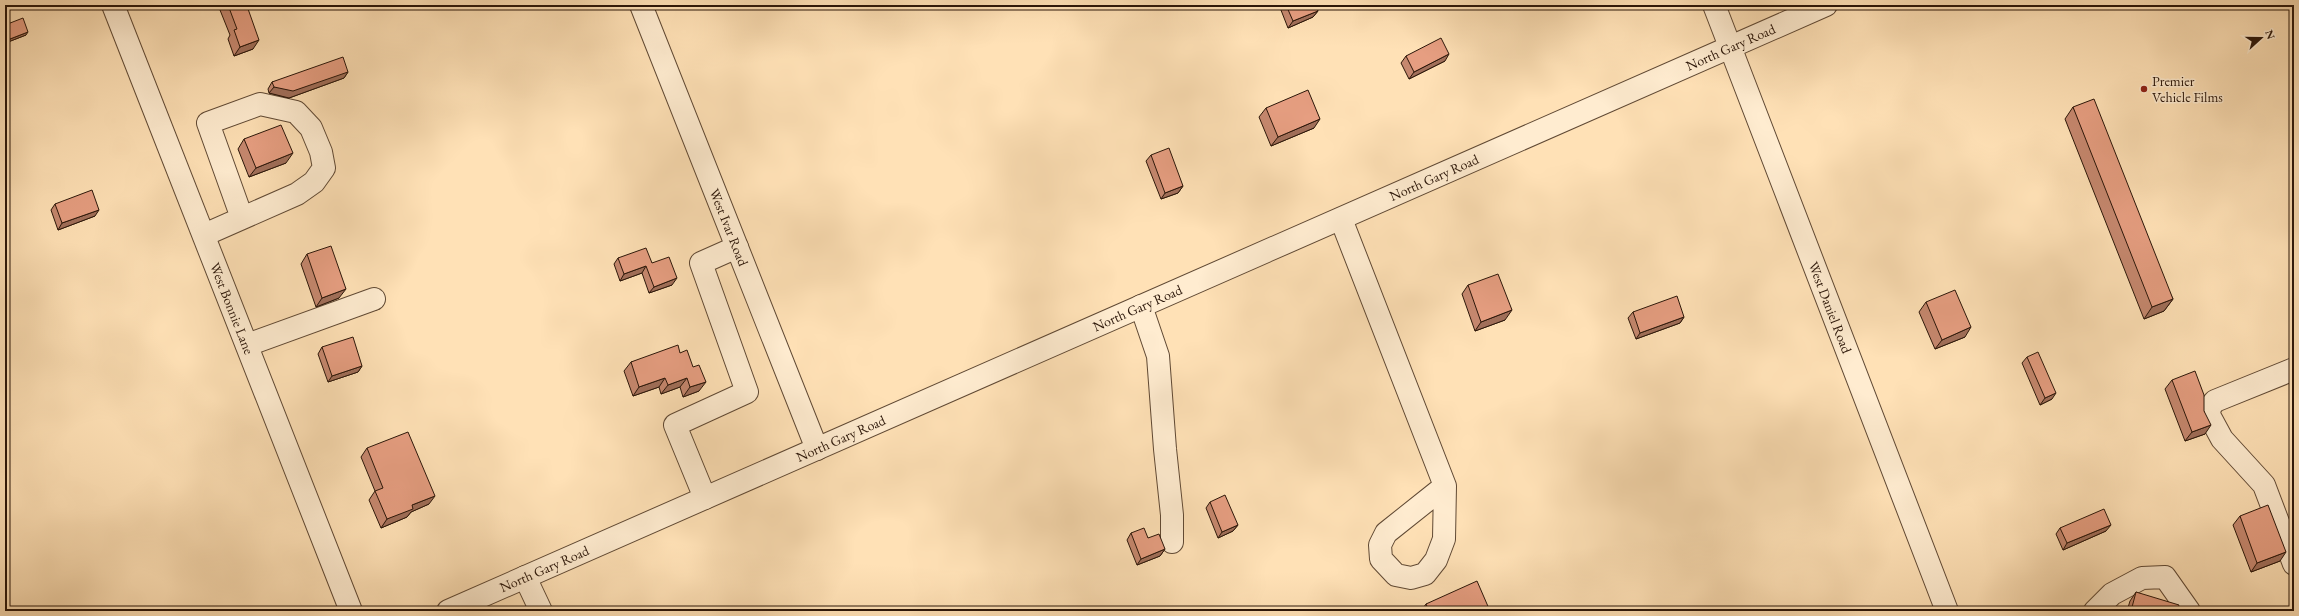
<svg xmlns="http://www.w3.org/2000/svg" width="2299" height="616" font-family="'EB Garamond',serif">
  <rect width="100%" height="100%" fill="#ffe1b6"/>
  <filter id="stains"><feTurbulence type="fractalNoise" baseFrequency=".005" numOctaves="4"/><feColorMatrix values="0 0 0 0 .2 0 0 0 0 .09 0 0 0 0 .02 0 0 0 .5 -.17"/></filter>
  <radialGradient id="worn" r=".72"><stop offset=".6" stop-color="#630" stop-opacity="0"/><stop offset="1" stop-color="#630" stop-opacity=".3"/></radialGradient>
  <g fill="none" stroke-linecap="round" stroke-linejoin="round">
    <defs>
      <g id="minor">
        <path id="s1" d="M 113,5 L 351,611"/>
        <path id="s2" d="M 641,5 L 817,449"/>
        <path id="s3" d="M 1714,5 L 1947,611"/>
        <path d="M 1341,219 L 1445,486 L 1444,539 L 1436,560 L 1425,574 L 1411,578 L 1396,575 L 1381,559 L 1380,545 L 1386,533 L 1445,486"/>
        <path d="M 204,235 L 297,194 L 314,182 L 324,168 L 321,152 L 311,128 L 296,112 L 260,104 L 208,123 L 242,218"/>
        <path d="M 1141,306 L 1158,356 L 1165,449 L 1172,515 L 1172,542"/>
        <path d="M 247,345 L 374,299"/>
        <path d="M 2294,369 L 2215,401 L 2210,407 L 2209,415 L 2222,439 L 2264,485 L 2294,564"/>
        <path d="M 705,498 L 675,425 L 747,392 L 701,263 L 737,247"/>
        <path d="M 525,577 L 541,611"/>
        <path id="s4" d="M 448,611 L 1826,5"/>
        <path d="M 2095,611 L 2112,594 L 2142,578 L 2165,577 L 2189,611"/>
      </g>
    </defs>
    <!-- minor casing -->
    <use href="#minor" stroke="#604934" stroke-width="24"/>
    <!-- minor -->
    <use href="#minor" stroke="#ffecd0" stroke-width="22"/>
  </g>
  <!-- wall -->
  <path fill="#c6886f" stroke="#2b1609" d="M 218,5 L 251,5 L 248,9 L 253,49 L 234,56 L 228,39 L 230,35 Z
    M 1279,5 L 1315,5 L 1318,11 L 1313,17 L 1288,28 Z
    M 5,25 L 26,35 L 8,42 L 5,34 Z
    M 1406,56 L 1445,61 L 1409,79 L 1401,63 Z
    M 348,72 L 344,78 L 289,98 L 269,93 L 268,89 L 272,82 Z
    M 2073,107 L 2173,299 L 2164,311 L 2144,319 L 2065,119 Z
    M 1266,108 L 1314,128 L 1271,146 L 1259,117 Z
    M 244,139 L 286,163 L 249,177 L 238,149 Z
    M 1151,155 L 1183,186 L 1178,193 L 1161,199 L 1146,161 Z
    M 55,204 L 95,216 L 58,230 L 51,210 Z
    M 307,254 L 339,298 L 316,307 L 301,264 Z
    M 618,258 L 652,263 L 672,285 L 649,293 L 642,273 L 620,281 L 614,264 Z
    M 1468,285 L 1505,320 L 1475,331 L 1462,294 Z
    M 1926,302 L 1965,337 L 1935,349 L 1919,312 Z
    M 1633,312 L 1684,317 L 1680,323 L 1636,339 L 1628,318 Z
    M 322,347 L 362,366 L 358,372 L 328,382 L 318,354 Z
    M 680,353 L 699,391 L 683,397 L 680,387 L 661,394 L 659,387 L 633,396 L 624,371 L 631,362 Z
    M 2027,357 L 2052,399 L 2040,405 L 2022,363 Z
    M 2172,380 L 2204,411 L 2205,434 L 2185,441 L 2165,389 Z
    M 367,448 L 429,504 L 411,512 L 407,517 L 381,528 L 369,500 L 375,491 L 361,457 Z
    M 1210,502 L 1238,525 L 1233,531 L 1218,538 L 1206,508 Z
    M 2240,516 L 2280,561 L 2251,572 L 2233,525 Z
    M 2060,528 L 2106,531 L 2063,550 L 2056,534 Z
    M 1131,533 L 1148,538 L 1165,549 L 1160,556 L 1137,565 L 1127,540 Z
    M 2136,592 L 2177,611 L 2127,611 L 2130,601 Z
    M 1426,604 L 1490,611 L 1421,611 Z"/>
  <!-- shaded-wall -->
  <path fill="#a16f5a" stroke="#2b1609" d="M 248,5 L 251,5 L 246,12 L 247,6 Z
    M 1318,11 L 1313,17 L 1288,28 L 1293,21 Z
    M 28,32 L 26,35 L 8,42 L 10,39 Z
    M 259,40 L 253,49 L 234,56 L 240,47 Z
    M 1449,54 L 1445,61 L 1409,79 L 1414,72 Z
    M 348,72 L 344,78 L 289,98 L 269,93 L 274,87 Z
    M 1320,119 L 1314,128 L 1271,146 L 1278,137 Z
    M 293,153 L 286,163 L 249,177 L 256,168 Z
    M 1183,186 L 1178,193 L 1161,199 L 1165,193 Z
    M 99,210 L 95,216 L 58,230 L 62,223 Z
    M 646,266 L 642,273 L 620,281 L 624,274 Z
    M 677,278 L 672,285 L 649,293 L 654,287 Z
    M 346,289 L 339,298 L 316,307 L 322,298 Z
    M 2173,299 L 2164,311 L 2144,319 L 2152,307 Z
    M 1512,310 L 1505,320 L 1475,331 L 1481,322 Z
    M 1684,317 L 1680,323 L 1636,339 L 1640,333 Z
    M 1971,327 L 1965,337 L 1935,349 L 1942,340 Z
    M 362,366 L 358,372 L 328,382 L 332,376 Z
    M 665,378 L 659,387 L 633,396 L 639,387 Z
    M 687,378 L 680,387 L 661,394 L 668,385 Z
    M 706,382 L 699,391 L 683,397 L 690,387 Z
    M 2056,393 L 2052,399 L 2040,405 L 2045,398 Z
    M 2211,425 L 2205,434 L 2185,441 L 2192,432 Z
    M 435,496 L 429,504 L 411,512 L 407,517 L 381,528 L 387,519 L 412,505 Z
    M 1238,525 L 1233,531 L 1218,538 L 1222,532 Z
    M 2111,525 L 2106,531 L 2063,550 L 2067,543 Z
    M 1165,549 L 1160,556 L 1137,565 L 1141,559 Z
    M 2286,552 L 2280,561 L 2251,572 L 2257,563 Z"/>
  <!-- building -->
  <path fill="#e69e81" stroke="#2b1609" d="M 228,5 L 248,5 L 247,6 L 259,40 L 240,47 L 234,30 L 237,29 Z
    M 1286,5 L 1315,5 L 1318,11 L 1293,21 Z
    M 23,18 L 28,32 L 10,39 L 5,25 Z
    M 1441,38 L 1449,54 L 1414,72 L 1406,56 Z
    M 343,57 L 348,72 L 293,91 L 274,87 L 272,82 Z
    M 1308,90 L 1320,119 L 1278,137 L 1266,108 Z
    M 2094,99 L 2173,299 L 2152,307 L 2073,107 Z
    M 281,125 L 293,153 L 256,168 L 244,139 Z
    M 1169,148 L 1183,186 L 1165,193 L 1151,155 Z
    M 92,190 L 99,210 L 62,223 L 55,204 Z
    M 331,246 L 346,289 L 322,298 L 307,254 Z
    M 646,248 L 652,263 L 669,257 L 677,278 L 654,287 L 646,266 L 624,274 L 618,258 Z
    M 1498,274 L 1512,310 L 1481,322 L 1468,285 Z
    M 1955,290 L 1971,327 L 1942,340 L 1926,302 Z
    M 1677,296 L 1684,317 L 1640,333 L 1633,312 Z
    M 353,337 L 362,366 L 332,376 L 322,347 Z
    M 678,345 L 680,353 L 687,350 L 693,367 L 699,365 L 706,382 L 690,387 L 687,378 L 668,385 L 665,378 L 639,387 L 631,362 Z
    M 2038,352 L 2056,393 L 2045,398 L 2027,357 Z
    M 2195,371 L 2204,395 L 2204,411 L 2211,425 L 2192,432 L 2172,380 Z
    M 408,432 L 435,496 L 412,505 L 413,509 L 387,519 L 375,491 L 383,488 L 367,448 Z
    M 1225,495 L 1238,525 L 1222,532 L 1210,502 Z
    M 2268,505 L 2286,552 L 2257,563 L 2240,516 Z
    M 2104,509 L 2111,525 L 2067,543 L 2060,528 Z
    M 1144,528 L 1148,538 L 1159,534 L 1165,549 L 1141,559 L 1131,533 Z
    M 1477,581 L 1490,611 L 1429,611 L 1426,604 Z
    M 2136,592 L 2179,605 L 2177,611 L 2131,611 Z"/>
  <!-- markers -->
  <circle fill="#8f2418" stroke="#ffecd0" stroke-width="1.5" cx="2144" cy="89" r="4"/>
  <g text-anchor="middle" dominant-baseline="central" stroke-width="3" stroke-linejoin="round" paint-order="stroke">
    <!-- street labels -->
    <g font-size="14" fill="#2b1609" stroke="#ffecd0">
      <text stroke="none"><textPath href="#s4" startOffset="1401">North Gary Road</textPath></text>
      <text stroke="none"><textPath href="#s4" startOffset="1077">North Gary Road</textPath></text>
      <text stroke="none"><textPath href="#s2" startOffset="239">West Ivar Road</textPath></text>
      <text stroke="none"><textPath href="#s1" startOffset="326">West Bonnie Lane</textPath></text>
      <text stroke="none"><textPath href="#s4" startOffset="753">North Gary Road</textPath></text>
      <text stroke="none"><textPath href="#s3" startOffset="324">West Daniel Road</textPath></text>
      <text stroke="none"><textPath href="#s4" startOffset="429">North Gary Road</textPath></text>
      <text stroke="none"><textPath href="#s4" startOffset="105">North Gary Road</textPath></text>
    </g>
    <!-- poi labels -->
    <g font-size="14" fill="#2b1609" stroke="#ffecd0" text-anchor="start">
      <text x="2152" y="81">Premier<tspan x="2152" dy="16">Vehicle Films</tspan></text>
    </g>
  </g>
  <!-- margin -->
  <rect width="2299" height="616" fill="none" stroke="#ffe1b6" stroke-width="20"/>
  <rect x="6" y="6" width="2287" height="604" fill="none" stroke="#2b1609" stroke-width="2"/>
  <rect x="10" y="10" width="2279" height="596" fill="none" stroke="#2b1609"/>
  <!-- north arrow -->
  <g transform="translate(2261 38) rotate(69)" stroke="#ffecd0" stroke-width="3" paint-order="stroke">
  <path d="M0-3L7 15L0 10L-7 15Z" fill="#2b1609"/>
  <text y="-6" font-size="11" font-weight="bold" text-anchor="middle" fill="#2b1609">N</text>
  </g>
  <rect width="100%" height="100%" filter="url(#stains)"/>
  <rect width="100%" height="100%" fill="url(#worn)"/>
</svg>
